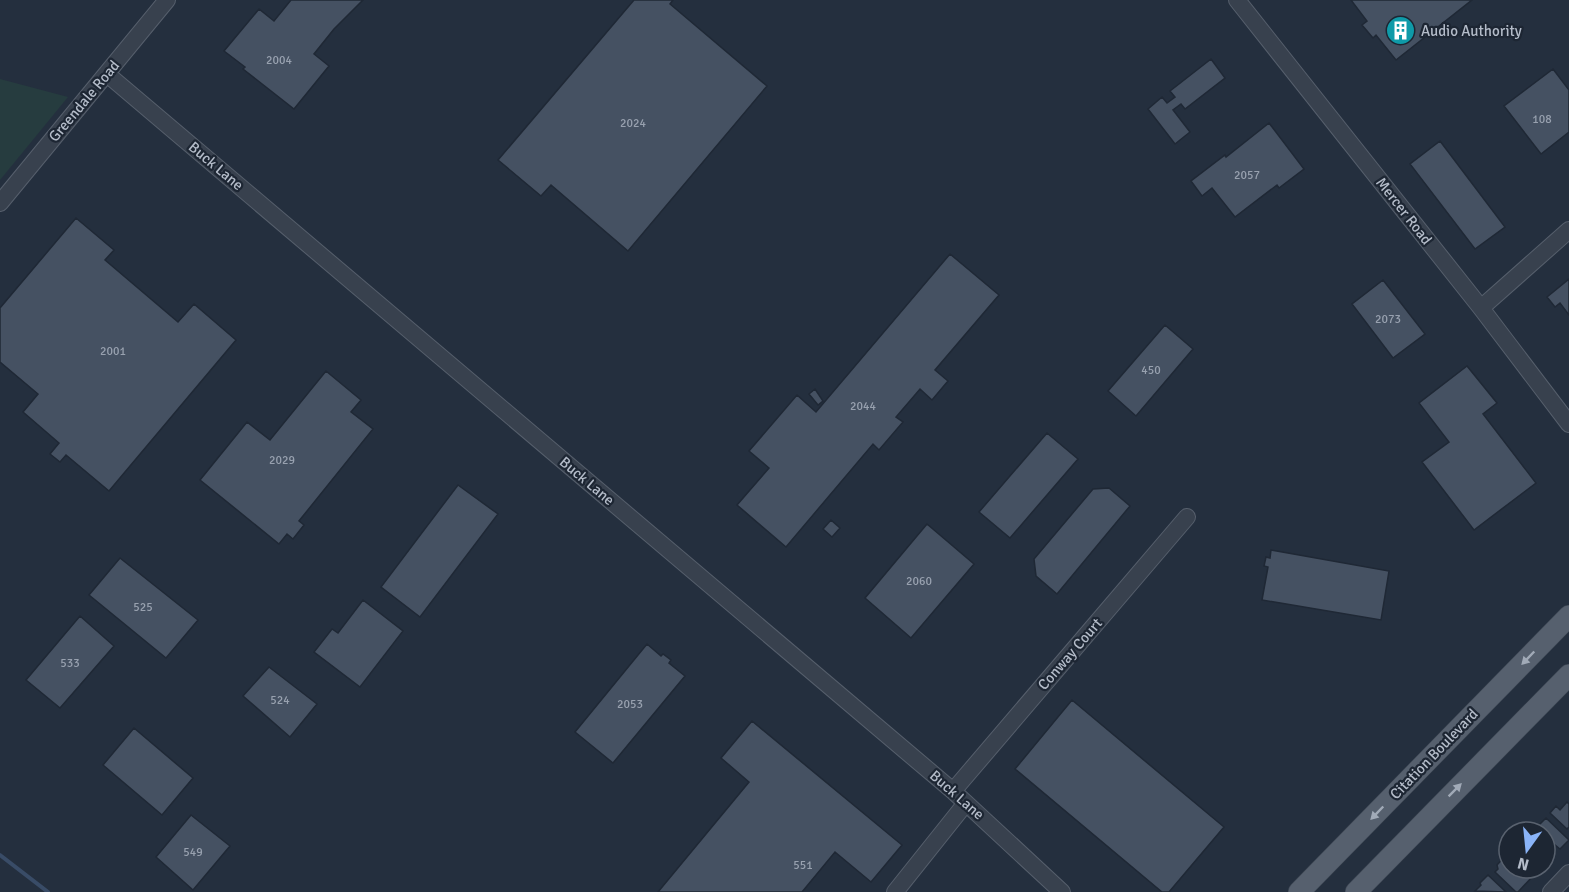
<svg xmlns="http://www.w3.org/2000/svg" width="1569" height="892" font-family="Signika,sans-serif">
  <rect width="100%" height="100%" fill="#242f3e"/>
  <!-- green -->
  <path fill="#263c3f" d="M 0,79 L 68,97 L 0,180 Z"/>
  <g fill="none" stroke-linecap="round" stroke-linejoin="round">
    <!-- stream -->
    <path stroke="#394c67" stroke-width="4" d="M 0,855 L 48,892"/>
  </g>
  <!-- building -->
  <path fill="#455162" stroke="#1f2835" stroke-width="1.5" d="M 291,0 L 363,0 L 334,29 L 314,54 L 329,66 L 294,109 L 243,69 L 245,67 L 224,51 L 259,9 L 274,21 Z
    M 634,0 L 673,0 L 670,4 L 767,86 L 628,251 L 551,185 L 541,196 L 498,160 Z
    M 1351,0 L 1472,0 L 1396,60 L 1376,35 L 1373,38 L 1362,25 L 1367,21 Z
    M 1211,59 L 1225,78 L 1185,109 L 1181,104 L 1173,110 L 1190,132 L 1175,144 L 1148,109 L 1162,97 L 1167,103 L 1175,97 L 1170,91 Z
    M 1553,69 L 1569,90 L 1569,132 L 1541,154 L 1504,106 Z
    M 1269,123 L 1304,169 L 1279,188 L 1277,185 L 1235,217 L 1212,188 L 1202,196 L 1191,181 L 1225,155 L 1226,157 Z
    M 1440,141 L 1505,227 L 1475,249 L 1410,164 Z
    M 76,218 L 114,250 L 105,260 L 178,322 L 194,304 L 236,340 L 109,491 L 66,455 L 60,462 L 50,454 L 59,443 L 23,412 L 38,394 L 0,362 L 0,308 Z
    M 950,254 L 999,295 L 935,370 L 948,381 L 932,400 L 920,389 L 896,417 L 903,422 L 879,450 L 873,444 L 786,547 L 737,505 L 769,468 L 749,451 L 797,395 L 816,412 Z
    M 1569,279 L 1569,315 L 1560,303 L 1555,307 L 1547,297 Z
    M 1383,280 L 1425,334 L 1393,358 L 1352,304 Z
    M 1165,325 L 1193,349 L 1136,416 L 1108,391 Z
    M 1467,366 L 1497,403 L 1483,414 L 1536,483 L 1474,530 L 1422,462 L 1449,442 L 1419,403 Z
    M 326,371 L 361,400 L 351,412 L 373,429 L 299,521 L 304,525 L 293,539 L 287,534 L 279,544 L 200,480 L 247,422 L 270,440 Z
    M 815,389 L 823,401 L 818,405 L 809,394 Z
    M 1047,433 L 1078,459 L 1010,538 L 979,512 Z
    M 458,485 L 498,514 L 420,617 L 381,587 Z
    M 1109,488 L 1130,506 L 1057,594 L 1036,576 L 1034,559 L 1093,489 Z
    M 831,520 L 840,528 L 832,537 L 823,529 Z
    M 927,524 L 974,564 L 911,638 L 865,598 Z
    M 1271,550 L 1389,571 L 1381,620 L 1262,600 L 1268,567 L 1264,566 L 1266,557 L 1270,558 Z
    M 120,558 L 198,620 L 166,658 L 89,595 Z
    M 363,600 L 403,631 L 360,687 L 314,652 L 332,629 L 338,633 Z
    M 80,616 L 114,646 L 60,708 L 26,680 Z
    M 647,644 L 661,656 L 663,654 L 671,660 L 669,663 L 685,676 L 613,763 L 575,732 Z
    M 269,667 L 317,704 L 290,737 L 243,696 Z
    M 1072,700 L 1224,827 L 1169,892 L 1162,892 L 1015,769 Z
    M 752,721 L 902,845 L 871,882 L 835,852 L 802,892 L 658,892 L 749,782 L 721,758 Z
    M 134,728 L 193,778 L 162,815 L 103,765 Z
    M 1567,802 L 1569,804 L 1569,827 L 1567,829 L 1550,813 L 1556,806 L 1560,810 Z
    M 191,815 L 230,846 L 193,890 L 156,857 Z
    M 1546,818 L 1569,840 L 1560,849 L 1555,845 L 1549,851 L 1545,847 L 1545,832 L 1529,832 L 1536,824 L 1538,826 Z
    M 1507,854 L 1509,856 L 1509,868 L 1522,868 L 1532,877 L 1518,892 L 1516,892 L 1495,872 L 1498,869 L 1497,865 Z
    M 1488,875 L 1506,892 L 1475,891 L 1481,885 L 1480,883 Z"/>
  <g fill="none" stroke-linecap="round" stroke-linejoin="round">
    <defs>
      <path id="minor" d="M 1237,0 L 1481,308 L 1569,424
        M 107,74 L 953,791 L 1062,892
        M 0,203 L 167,0
        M 1481,308 L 1569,230
        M 953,791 L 1187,517
        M 895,892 L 966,803
        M 1551,892 L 1569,873"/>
      <path id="major" d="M 1299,892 L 1569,616
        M 1356,892 L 1569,675"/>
    </defs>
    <!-- minor casing -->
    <use href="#minor" stroke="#565f6c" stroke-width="18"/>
    <!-- major casing -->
    <use href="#major" stroke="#414a57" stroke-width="22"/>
    <!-- minor -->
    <use href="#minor" stroke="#38414e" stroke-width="16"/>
    <!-- major -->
    <use href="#major" stroke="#56606e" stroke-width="21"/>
  </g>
  <!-- one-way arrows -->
  <defs><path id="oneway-solid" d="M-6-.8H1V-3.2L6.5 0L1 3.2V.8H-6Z" transform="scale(1.5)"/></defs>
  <g fill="#a1aab7">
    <use href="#oneway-solid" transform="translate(1528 658) rotate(134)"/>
    <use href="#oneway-solid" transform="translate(1455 790) rotate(-45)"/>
    <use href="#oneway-solid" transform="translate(1377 813) rotate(134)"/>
  </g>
  <!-- icons -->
  <defs>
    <symbol id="building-disc" viewBox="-11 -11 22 22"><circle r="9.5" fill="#0f9aa8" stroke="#1d2633"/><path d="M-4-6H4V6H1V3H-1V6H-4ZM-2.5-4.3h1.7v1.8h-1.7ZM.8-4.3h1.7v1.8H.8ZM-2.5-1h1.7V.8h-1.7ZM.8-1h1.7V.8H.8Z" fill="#fff"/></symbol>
  </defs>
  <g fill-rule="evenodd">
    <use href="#building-disc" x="1384" y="14" width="33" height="33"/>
  </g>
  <g text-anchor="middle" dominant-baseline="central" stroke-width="4.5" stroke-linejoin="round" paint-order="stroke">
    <!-- number labels -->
    <g font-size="12" fill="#98a1af">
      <text x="279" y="60">2004</text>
      <text x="1542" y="119">108</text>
      <text x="633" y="123">2024</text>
      <text x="1247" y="175">2057</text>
      <text x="1388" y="319">2073</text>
      <text x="113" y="351">2001</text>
      <text x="1151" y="370">450</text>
      <text x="863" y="406">2044</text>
      <text x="282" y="460">2029</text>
      <text x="919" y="581">2060</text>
      <text x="143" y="607">525</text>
      <text x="70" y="663">533</text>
      <text x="280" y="700">524</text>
      <text x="630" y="704">2053</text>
      <text x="193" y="852">549</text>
      <text x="803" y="865">551</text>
    </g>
    <!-- poi labels -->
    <g font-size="15" fill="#b4bcc9" stroke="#1d2633" text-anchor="start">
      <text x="1421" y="31">Audio Authority</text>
    </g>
    <!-- street labels -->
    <g font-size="15" fill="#b4bcc9" stroke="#1d2633">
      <text transform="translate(84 101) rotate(-50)">Greendale Road</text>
      <text transform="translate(216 166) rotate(40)">Buck Lane</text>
      <text transform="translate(1404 211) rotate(52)">Mercer Road</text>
      <text transform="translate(587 481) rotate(40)">Buck Lane</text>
      <text transform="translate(1070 654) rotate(-49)">Conway Court</text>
      <text transform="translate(1434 754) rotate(-46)">Citation Boulevard</text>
      <text transform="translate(957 795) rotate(41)">Buck Lane</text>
    </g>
  </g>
  <!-- north arrow -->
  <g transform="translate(1527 850) rotate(195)"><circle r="28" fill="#1d2633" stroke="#59626f" stroke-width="1.5"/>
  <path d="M0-4.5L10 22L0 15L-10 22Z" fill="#8ab4f8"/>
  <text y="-9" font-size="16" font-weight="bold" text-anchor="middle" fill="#b4bcc9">N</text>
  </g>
</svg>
